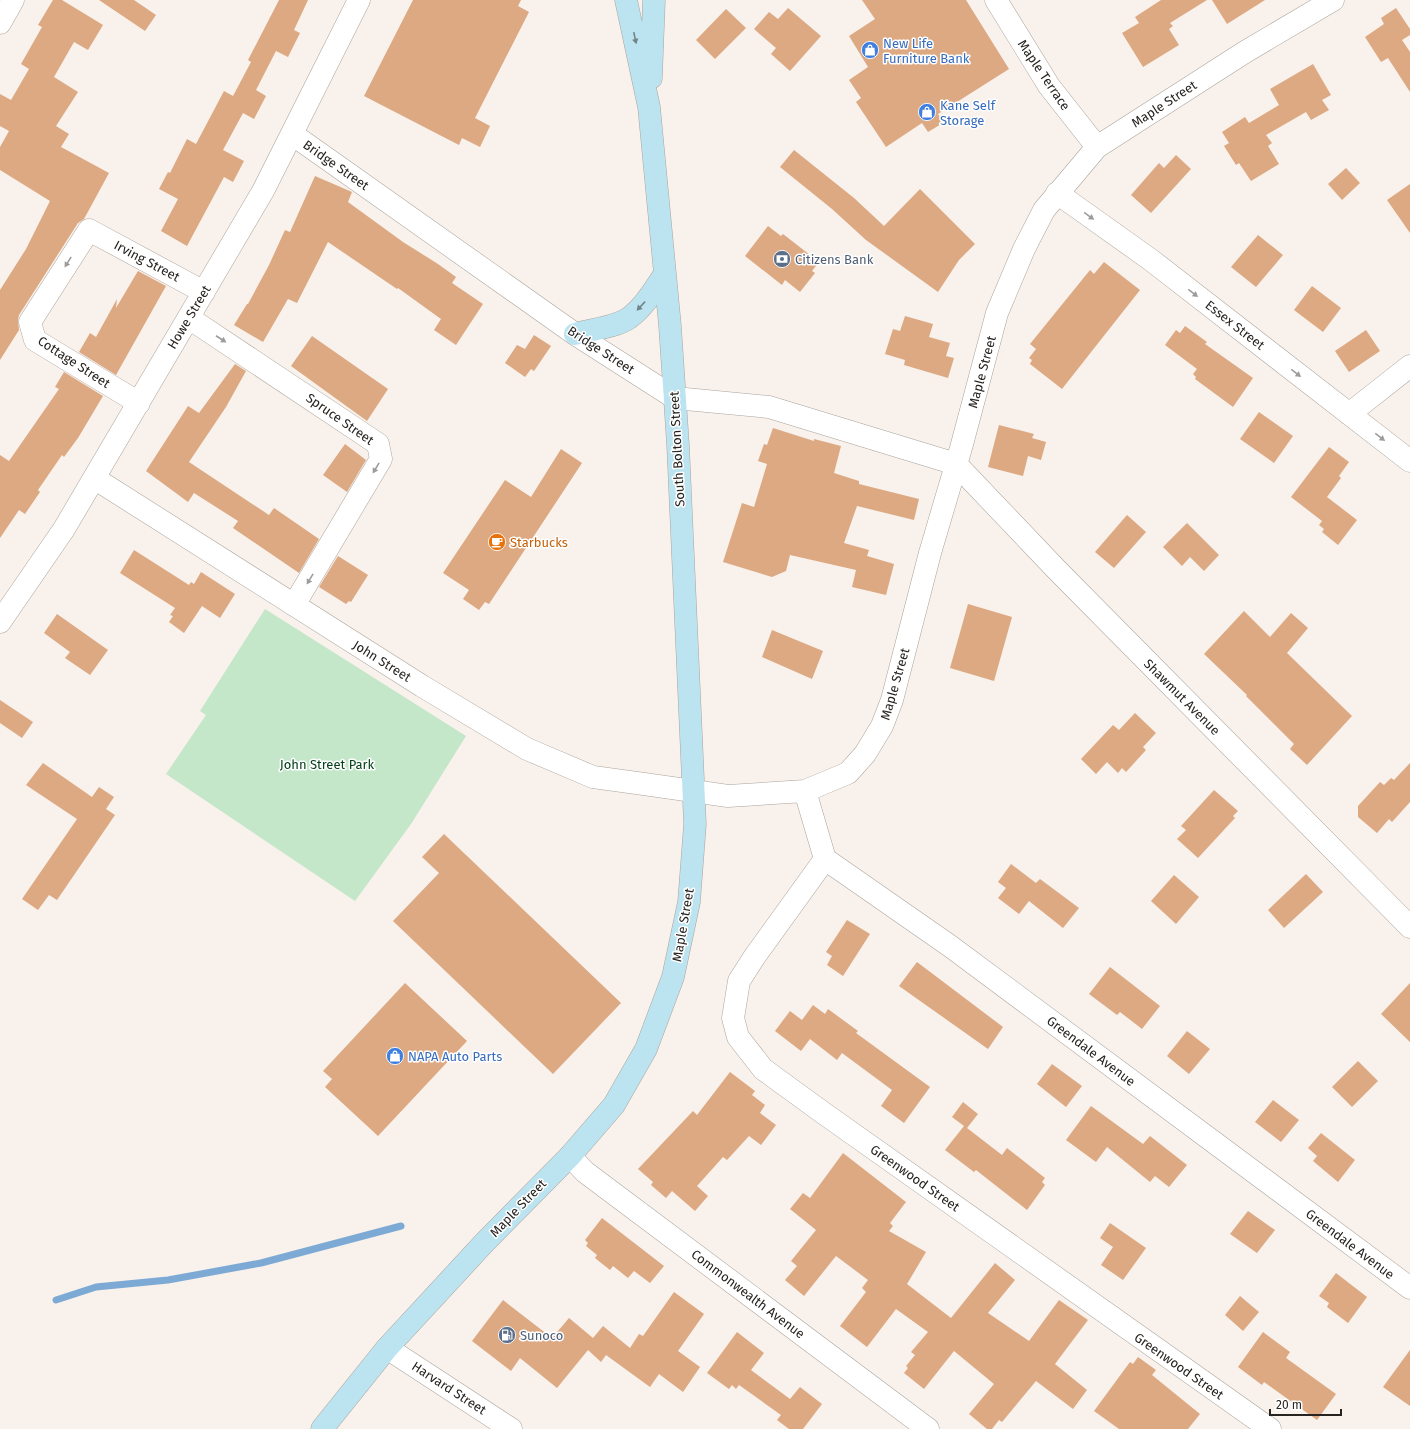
<svg xmlns="http://www.w3.org/2000/svg" width="1410" height="1429" font-family="'Fira Sans',sans-serif">
  <rect width="100%" height="100%" fill="#f9f1eb"/>
  <!-- green -->
  <path fill="#c4e7c9" d="M 265,609 L 466,736 L 411,824 L 355,901 L 166,774 L 206,715 L 200,711 Z"/>
  <g fill="none" stroke-linecap="round" stroke-linejoin="round">
    <!-- stream -->
    <path stroke="#7caad5" stroke-width="7" d="M 56,1300 L 96,1287 L 168,1280 L 261,1263 L 401,1226"/>
  </g>
  <!-- building -->
  <path fill="#dca982" d="M 53,0 L 62,0 L 103,25 L 88,50 L 74,42 L 54,77 L 78,92 L 56,126 L 69,134 L 61,147 L 109,173 L 84,219 L 78,223 L 19,315 L 18,320 L 19,330 L 0,360 L 0,290 L 26,249 L 50,201 L 0,170 L 0,147 L 9,131 L 0,126 L 0,94 L 11,100 L 29,69 L 21,64 L 42,27 L 38,25 Z
    M 99,0 L 134,0 L 156,15 L 145,31 Z
    M 279,0 L 308,0 L 294,30 L 300,33 L 288,57 L 276,51 L 256,90 L 266,96 L 254,119 L 243,113 L 223,150 L 244,161 L 233,182 L 224,177 L 187,246 L 161,231 L 178,199 L 159,189 L 168,172 L 170,173 L 187,139 L 196,144 L 224,91 L 233,96 L 251,62 L 248,60 Z
    M 413,0 L 521,0 L 518,6 L 529,12 L 475,118 L 490,126 L 480,147 L 462,138 L 459,145 L 364,96 Z
    M 862,0 L 966,0 L 1009,69 L 938,114 L 943,123 L 928,132 L 922,123 L 886,147 L 856,102 L 861,98 L 849,80 L 868,67 L 849,36 L 875,19 Z
    M 1161,0 L 1207,0 L 1170,23 L 1173,26 L 1169,29 L 1179,45 L 1143,67 L 1122,33 L 1139,23 L 1135,17 Z
    M 1212,0 L 1265,0 L 1227,24 Z
    M 788,8 L 821,36 L 790,71 L 771,54 L 776,48 L 754,29 L 769,12 L 778,19 Z
    M 1396,8 L 1410,29 L 1410,35 L 1402,40 L 1410,52 L 1410,92 L 1388,58 L 1381,62 L 1365,37 L 1384,24 L 1381,18 Z
    M 726,9 L 746,28 L 715,59 L 696,40 Z
    M 1313,64 L 1331,95 L 1322,100 L 1329,110 L 1311,120 L 1306,112 L 1266,135 L 1272,143 L 1268,146 L 1279,164 L 1251,181 L 1239,163 L 1236,165 L 1224,146 L 1229,143 L 1222,132 L 1245,117 L 1249,123 L 1279,105 L 1270,89 Z
    M 794,150 L 854,198 L 884,226 L 920,189 L 975,244 L 959,260 L 938,292 L 866,240 L 832,209 L 780,167 Z
    M 1176,155 L 1191,169 L 1151,213 L 1131,195 L 1159,163 L 1164,168 Z
    M 1346,168 L 1360,183 L 1342,200 L 1328,184 Z
    M 315,176 L 352,192 L 348,202 L 403,242 L 438,264 L 456,277 L 452,283 L 483,304 L 456,345 L 434,330 L 441,319 L 398,288 L 397,289 L 328,242 L 297,303 L 288,299 L 263,342 L 234,325 L 247,304 L 248,304 L 269,265 L 285,230 L 290,232 Z
    M 1410,184 L 1410,233 L 1387,200 Z
    M 768,226 L 781,236 L 783,234 L 819,262 L 812,271 L 815,273 L 800,292 L 785,280 L 782,285 L 745,256 Z
    M 1258,235 L 1283,255 L 1256,287 L 1231,267 Z
    M 1104,262 L 1140,290 L 1062,389 L 1030,364 L 1032,360 L 1029,358 L 1036,349 L 1030,344 L 1090,270 L 1094,274 Z
    M 138,271 L 166,286 L 116,375 L 79,352 L 90,333 L 96,337 L 117,299 L 116,308 Z
    M 1312,286 L 1341,308 L 1323,332 L 1294,310 Z
    M 905,316 L 933,324 L 929,337 L 950,343 L 946,356 L 954,358 L 948,378 L 904,365 L 905,360 L 885,354 L 893,329 L 900,331 Z
    M 1185,326 L 1207,342 L 1205,344 L 1253,378 L 1233,407 L 1195,379 L 1196,377 L 1193,374 L 1197,369 L 1165,345 L 1176,330 L 1180,333 Z
    M 1366,330 L 1380,351 L 1349,372 L 1335,351 Z
    M 534,335 L 551,346 L 534,371 L 531,369 L 525,377 L 505,363 L 517,345 L 525,349 Z
    M 312,336 L 388,389 L 367,421 L 291,366 Z
    M 235,364 L 246,371 L 226,407 L 189,462 L 269,515 L 274,508 L 319,539 L 299,573 L 233,528 L 238,521 L 194,493 L 188,502 L 146,471 L 188,406 L 199,413 Z
    M 64,372 L 103,396 L 78,438 L 64,457 L 62,455 L 38,490 L 40,492 L 25,514 L 19,510 L 0,538 L 0,455 L 9,461 L 59,389 L 55,387 Z
    M 1259,412 L 1293,436 L 1274,463 L 1240,439 Z
    M 999,425 L 1034,434 L 1032,438 L 1046,442 L 1041,460 L 1028,456 L 1023,476 L 988,467 Z
    M 773,428 L 814,441 L 814,439 L 841,446 L 834,473 L 859,481 L 859,484 L 919,499 L 914,520 L 857,506 L 844,543 L 869,550 L 867,556 L 894,564 L 886,595 L 852,587 L 856,570 L 790,555 L 786,571 L 772,577 L 723,562 L 742,503 L 754,507 L 767,464 L 758,461 L 764,444 L 767,445 Z
    M 345,444 L 366,460 L 347,492 L 323,475 Z
    M 1329,447 L 1349,462 L 1339,476 L 1341,478 L 1327,497 L 1357,520 L 1338,545 L 1322,532 L 1324,529 L 1319,525 L 1322,521 L 1291,497 Z
    M 561,449 L 582,463 L 489,604 L 485,602 L 479,610 L 463,599 L 469,590 L 443,573 L 505,480 L 531,497 Z
    M 1127,515 L 1146,532 L 1114,568 L 1095,552 Z
    M 1187,523 L 1219,555 L 1204,571 L 1190,557 L 1182,566 L 1163,547 Z
    M 134,550 L 189,585 L 191,582 L 194,584 L 201,572 L 235,594 L 220,618 L 202,606 L 184,633 L 169,622 L 173,616 L 170,615 L 175,608 L 120,573 Z
    M 338,556 L 368,575 L 351,602 L 349,601 L 346,604 L 319,587 Z
    M 968,604 L 1012,617 L 994,681 L 950,668 Z
    M 1244,611 L 1270,637 L 1291,613 L 1308,628 L 1287,653 L 1352,716 L 1307,765 L 1290,749 L 1294,744 L 1246,696 L 1247,695 L 1204,654 Z
    M 57,614 L 108,650 L 90,675 L 65,658 L 70,652 L 44,633 Z
    M 772,630 L 823,651 L 812,679 L 762,657 Z
    M 0,700 L 33,722 L 22,738 L 0,723 Z
    M 1135,713 L 1156,733 L 1143,747 L 1146,750 L 1126,772 L 1122,768 L 1118,773 L 1107,762 L 1096,774 L 1081,759 L 1113,725 L 1119,730 Z
    M 43,763 L 92,797 L 99,787 L 114,797 L 106,809 L 115,815 L 57,900 L 49,895 L 38,910 L 22,899 L 77,819 L 26,785 Z
    M 1410,763 L 1410,802 L 1392,822 L 1389,819 L 1377,833 L 1358,817 L 1358,806 L 1380,782 L 1384,785 L 1391,778 L 1394,780 Z
    M 1214,790 L 1238,811 L 1233,816 L 1235,818 L 1198,858 L 1177,839 L 1186,830 L 1181,826 Z
    M 444,834 L 621,1003 L 553,1074 L 393,921 L 439,873 L 422,857 Z
    M 1011,864 L 1036,883 L 1040,879 L 1079,908 L 1063,928 L 1029,901 L 1019,914 L 998,898 L 1006,888 L 998,882 Z
    M 1306,874 L 1323,892 L 1284,928 L 1268,910 Z
    M 1174,875 L 1199,897 L 1176,924 L 1151,901 Z
    M 847,920 L 870,934 L 843,976 L 827,965 L 832,956 L 826,952 Z
    M 917,962 L 1003,1027 L 988,1049 L 899,986 Z
    M 1110,967 L 1160,1006 L 1142,1029 L 1120,1012 L 1117,1015 L 1089,994 Z
    M 405,983 L 467,1041 L 378,1136 L 325,1087 L 332,1079 L 323,1071 Z
    M 1410,983 L 1410,1042 L 1381,1014 Z
    M 813,1005 L 825,1014 L 828,1009 L 858,1031 L 856,1033 L 930,1087 L 904,1123 L 881,1106 L 892,1090 L 842,1053 L 837,1060 L 810,1039 L 801,1051 L 775,1031 L 790,1011 L 802,1020 Z
    M 1187,1031 L 1210,1049 L 1189,1074 L 1167,1056 Z
    M 1358,1061 L 1378,1081 L 1352,1107 L 1332,1087 Z
    M 1052,1064 L 1082,1086 L 1066,1107 L 1037,1084 Z
    M 730,1072 L 755,1091 L 752,1095 L 765,1105 L 760,1113 L 776,1125 L 761,1145 L 749,1136 L 727,1160 L 723,1157 L 697,1186 L 708,1196 L 695,1211 L 672,1191 L 666,1198 L 651,1185 L 653,1182 L 638,1169 L 693,1111 L 697,1115 Z
    M 1273,1100 L 1299,1120 L 1281,1142 L 1255,1122 Z
    M 963,1102 L 978,1114 L 967,1128 L 1002,1155 L 1007,1148 L 1045,1178 L 1042,1182 L 1045,1185 L 1027,1210 L 976,1170 L 974,1172 L 945,1150 L 964,1126 L 952,1117 Z
    M 1091,1106 L 1143,1144 L 1150,1136 L 1187,1165 L 1169,1187 L 1155,1176 L 1150,1182 L 1107,1147 L 1096,1162 L 1066,1140 Z
    M 1321,1133 L 1355,1160 L 1338,1182 L 1313,1161 L 1317,1156 L 1308,1148 Z
    M 843,1153 L 906,1202 L 890,1223 L 893,1226 L 889,1231 L 926,1252 L 907,1284 L 951,1318 L 995,1263 L 1015,1280 L 988,1313 L 1029,1341 L 1059,1300 L 1088,1320 L 1055,1364 L 1087,1390 L 1073,1409 L 1036,1381 L 1002,1422 L 999,1420 L 992,1429 L 987,1429 L 969,1414 L 994,1384 L 954,1351 L 924,1389 L 904,1373 L 908,1368 L 906,1366 L 915,1355 L 911,1352 L 928,1332 L 896,1309 L 867,1347 L 840,1326 L 866,1292 L 862,1288 L 868,1280 L 836,1256 L 804,1296 L 785,1280 L 797,1266 L 791,1261 L 816,1230 L 790,1209 L 803,1193 L 810,1198 Z
    M 1248,1211 L 1275,1230 L 1257,1253 L 1230,1234 Z
    M 602,1218 L 664,1266 L 650,1283 L 634,1271 L 628,1278 L 613,1266 L 610,1270 L 595,1258 L 597,1255 L 586,1246 L 588,1243 L 585,1240 Z
    M 1110,1223 L 1146,1248 L 1123,1280 L 1101,1265 L 1113,1247 L 1100,1238 Z
    M 1336,1273 L 1367,1297 L 1348,1323 L 1327,1307 L 1329,1303 L 1319,1296 Z
    M 674,1292 L 704,1314 L 678,1351 L 700,1367 L 683,1392 L 659,1374 L 650,1387 L 606,1355 L 601,1362 L 588,1350 L 557,1388 L 520,1358 L 511,1371 L 472,1341 L 503,1300 L 552,1338 L 569,1318 L 593,1338 L 603,1326 L 630,1348 L 639,1334 L 643,1336 Z
    M 1240,1296 L 1259,1312 L 1243,1331 L 1225,1315 Z
    M 737,1332 L 764,1353 L 751,1370 L 790,1399 L 800,1387 L 822,1404 L 803,1429 L 789,1429 L 777,1420 L 781,1415 L 739,1385 L 736,1389 L 732,1385 L 729,1389 L 707,1373 Z
    M 1263,1332 L 1290,1352 L 1286,1358 L 1336,1394 L 1317,1420 L 1264,1382 L 1262,1385 L 1238,1367 Z
    M 1410,1350 L 1410,1406 L 1383,1387 Z
    M 1138,1357 L 1156,1370 L 1152,1375 L 1200,1414 L 1188,1429 L 1119,1429 L 1094,1411 L 1130,1362 L 1133,1364 Z"/>
  <g fill="none" stroke-linecap="round" stroke-linejoin="round">
    <defs>
      <path id="street" d="M 996,0 L 1049,86 L 1097,147
        M 0,23 L 13,0
        M 292,134 L 575,334 L 675,398 L 769,407 L 956,464 L 1056,569 L 1410,927
        M 1057,193 L 1151,260 L 1410,461
        M 189,318 L 378,444 L 381,459 L 294,605
        M 139,403 L 35,340 L 30,322 L 89,230 L 204,292
        M 1349,414 L 1410,366
        M 94,478 L 422,686 L 527,749 L 593,777 L 644,784 L 728,796 L 805,791 L 848,773 L 865,754 L 882,726 L 892,700 L 930,553 L 961,448 L 997,313 L 1024,249 L 1044,210 L 1097,147 L 1245,52 L 1333,0
        M 0,622 L 64,529 L 263,191 L 359,0
        M 805,791 L 825,859 L 950,946 L 1410,1288
        M 825,859 L 755,956 L 739,981 L 733,1018 L 738,1037 L 763,1069 L 822,1112 L 1270,1429
        M 570,1156 L 585,1172 L 928,1429
        M 387,1348 L 511,1429"/>
      <path id="secondary" d="M 651,78 L 654,0
        M 575,334 C 592,329 614,328 629,318 C 644,307 654,290 664,275
        M 322,1429 L 387,1348 L 484,1243 L 570,1156 L 614,1105 L 646,1049 L 673,977 L 689,902 L 695,824 L 678,445 L 670,326 L 649,107 L 626,0"/>
    </defs>
    <!-- street casing -->
    <use href="#street" stroke="#aba49d" stroke-width="23"/>
    <!-- secondary casing -->
    <use href="#secondary" stroke="#aba49d" stroke-width="23"/>
    <!-- street -->
    <use href="#street" stroke="#fff" stroke-width="22"/>
    <!-- secondary -->
    <use href="#secondary" stroke="#bce4f0" stroke-width="22"/>
  </g>
  <!-- one-way arrows -->
  <defs><path id="oneway-solid" d="M-6-.8H1V-3.2L6.5 0L1 3.2V.8H-6Z"/></defs>
  <g fill="#718488">
    <use href="#oneway-solid" transform="translate(635 38) rotate(78)"/>
    <use href="#oneway-solid" transform="translate(641 306) rotate(133)"/>
  </g>
  <g fill="#9d9c9b">
    <use href="#oneway-solid" transform="translate(1089 216) rotate(36)"/>
    <use href="#oneway-solid" transform="translate(68 262) rotate(122)"/>
    <use href="#oneway-solid" transform="translate(1193 293) rotate(38)"/>
    <use href="#oneway-solid" transform="translate(221 339) rotate(33)"/>
    <use href="#oneway-solid" transform="translate(1296 373) rotate(38)"/>
    <use href="#oneway-solid" transform="translate(1380 437) rotate(38)"/>
    <use href="#oneway-solid" transform="translate(376 468) rotate(121)"/>
    <use href="#oneway-solid" transform="translate(310 579) rotate(121)"/>
  </g>
  <!-- icons -->
  <defs>
    <symbol id="shop-disc" viewBox="-11 -11 22 22"><circle r="9.5" fill="#3f7fe0" stroke="#fff"/><path d="M-5-2.5h2.3a2.7 3.5 0 0 1 5.4 0H5L5.5 6h-11ZM-1.5-2.5h3a1.5 2.3 0 0 0-3 0Z" fill="#fff"/></symbol>
    <symbol id="bank-disc" viewBox="-11 -11 22 22"><circle r="9.5" fill="#5c6f8a" stroke="#fff"/><path d="M-6-4H6V4H-6ZM0-2.3a2.3 2.3 0 1 0 0 4.6a2.3 2.3 0 1 0 0-4.6Z" fill="#fff"/></symbol>
    <symbol id="cafe-disc" viewBox="-11 -11 22 22"><circle r="9.5" fill="#e8710a" stroke="#fff"/><path d="M-5.5-4.5H6V0H3Q3 3.5 0 3.5H-2.5Q-5.5 3.5-5.5 0ZM3-3.2v2h1.7v-2ZM-6 4.5H4V6H-6Z" fill="#fff"/></symbol>
    <symbol id="fuel-disc" viewBox="-11 -11 22 22"><circle r="9.5" fill="#5c6f8a" stroke="#fff"/><path d="M-5.5-6h7V0h2V4h1.3V-2.5L3-4.5l.8-.8L6-3V5H2.5V1h-1V6h-7ZM-4.2-4.7v3.2H.2V-4.7Z" fill="#fff"/></symbol>
  </defs>
  <g fill-rule="evenodd">
    <use href="#shop-disc" x="860" y="40" width="20" height="20"/>
    <use href="#shop-disc" x="917" y="102" width="20" height="20"/>
    <use href="#bank-disc" x="772" y="249" width="20" height="20"/>
    <use href="#cafe-disc" x="487" y="532" width="20" height="20"/>
    <use href="#shop-disc" x="385" y="1046" width="20" height="20"/>
    <use href="#fuel-disc" x="497" y="1325" width="20" height="20"/>
  </g>
  <g text-anchor="middle" dominant-baseline="central" stroke-width="3" stroke-linejoin="round" paint-order="stroke">
    <!-- shop labels -->
    <g font-size="13" fill="#366cbe" stroke="#fff" text-anchor="start">
      <text x="883" y="43">New Life<tspan x="883" dy="15">Furniture Bank</tspan></text>
      <text x="940" y="105">Kane Self<tspan x="940" dy="15">Storage</tspan></text>
      <text x="408" y="1056">NAPA Auto Parts</text>
    </g>
    <!-- street labels -->
    <g font-size="13" fill="#262320" stroke="#fff">
      <text transform="translate(1044 75) rotate(56)">Maple Terrace</text>
      <text transform="translate(1164 104) rotate(-33)">Maple Street</text>
      <text transform="translate(336 165) rotate(35)">Bridge Street</text>
      <text transform="translate(147 261) rotate(28)">Irving Street</text>
      <text transform="translate(189 317) rotate(-59)">Howe Street</text>
      <text transform="translate(1235 325) rotate(38)">Essex Street</text>
      <text transform="translate(601 350) rotate(33)">Bridge Street</text>
      <text transform="translate(74 362) rotate(33)">Cottage Street</text>
      <text transform="translate(982 372) rotate(-75)">Maple Street</text>
      <text transform="translate(340 419) rotate(35)">Spruce Street</text>
      <text transform="translate(677 449) rotate(-93)">South Bolton Street</text>
      <text transform="translate(382 661) rotate(32)">John Street</text>
      <text transform="translate(895 684) rotate(-74)">Maple Street</text>
      <text transform="translate(1182 697) rotate(45)">Shawmut Avenue</text>
      <text transform="translate(683 925) rotate(-80)">Maple Street</text>
      <text transform="translate(1091 1051) rotate(37)">Greendale Avenue</text>
      <text transform="translate(915 1178) rotate(35)">Greenwood Street</text>
      <text transform="translate(518 1208) rotate(-46)">Maple Street</text>
      <text transform="translate(1350 1244) rotate(37)">Greendale Avenue</text>
      <text transform="translate(748 1294) rotate(37)">Commonwealth Avenue</text>
      <text transform="translate(1179 1366) rotate(35)">Greenwood Street</text>
      <text transform="translate(449 1388) rotate(33)">Harvard Street</text>
    </g>
    <!-- service labels -->
    <g font-size="13" fill="#4e5e75" stroke="#fff" text-anchor="start">
      <text x="795" y="259">Citizens Bank</text>
      <text x="520" y="1335">Sunoco</text>
    </g>
    <!-- food labels -->
    <g font-size="13" fill="#c56008" stroke="#fff" text-anchor="start">
      <text x="510" y="542">Starbucks</text>
    </g>
    <!-- park labels -->
    <g font-size="13" fill="#05411a" stroke="#fff">
      <text x="327" y="764">John Street Park</text>
    </g>
  </g>
  <!-- scale -->
  <path d="M1270 1409v6h71v-6" fill="none" stroke="#262320" stroke-width="2"/>
  <text x="1276" y="1409" font-size="12" fill="#262320" stroke="#ffffff" stroke-width="3" paint-order="stroke">20 m</text>
</svg>
